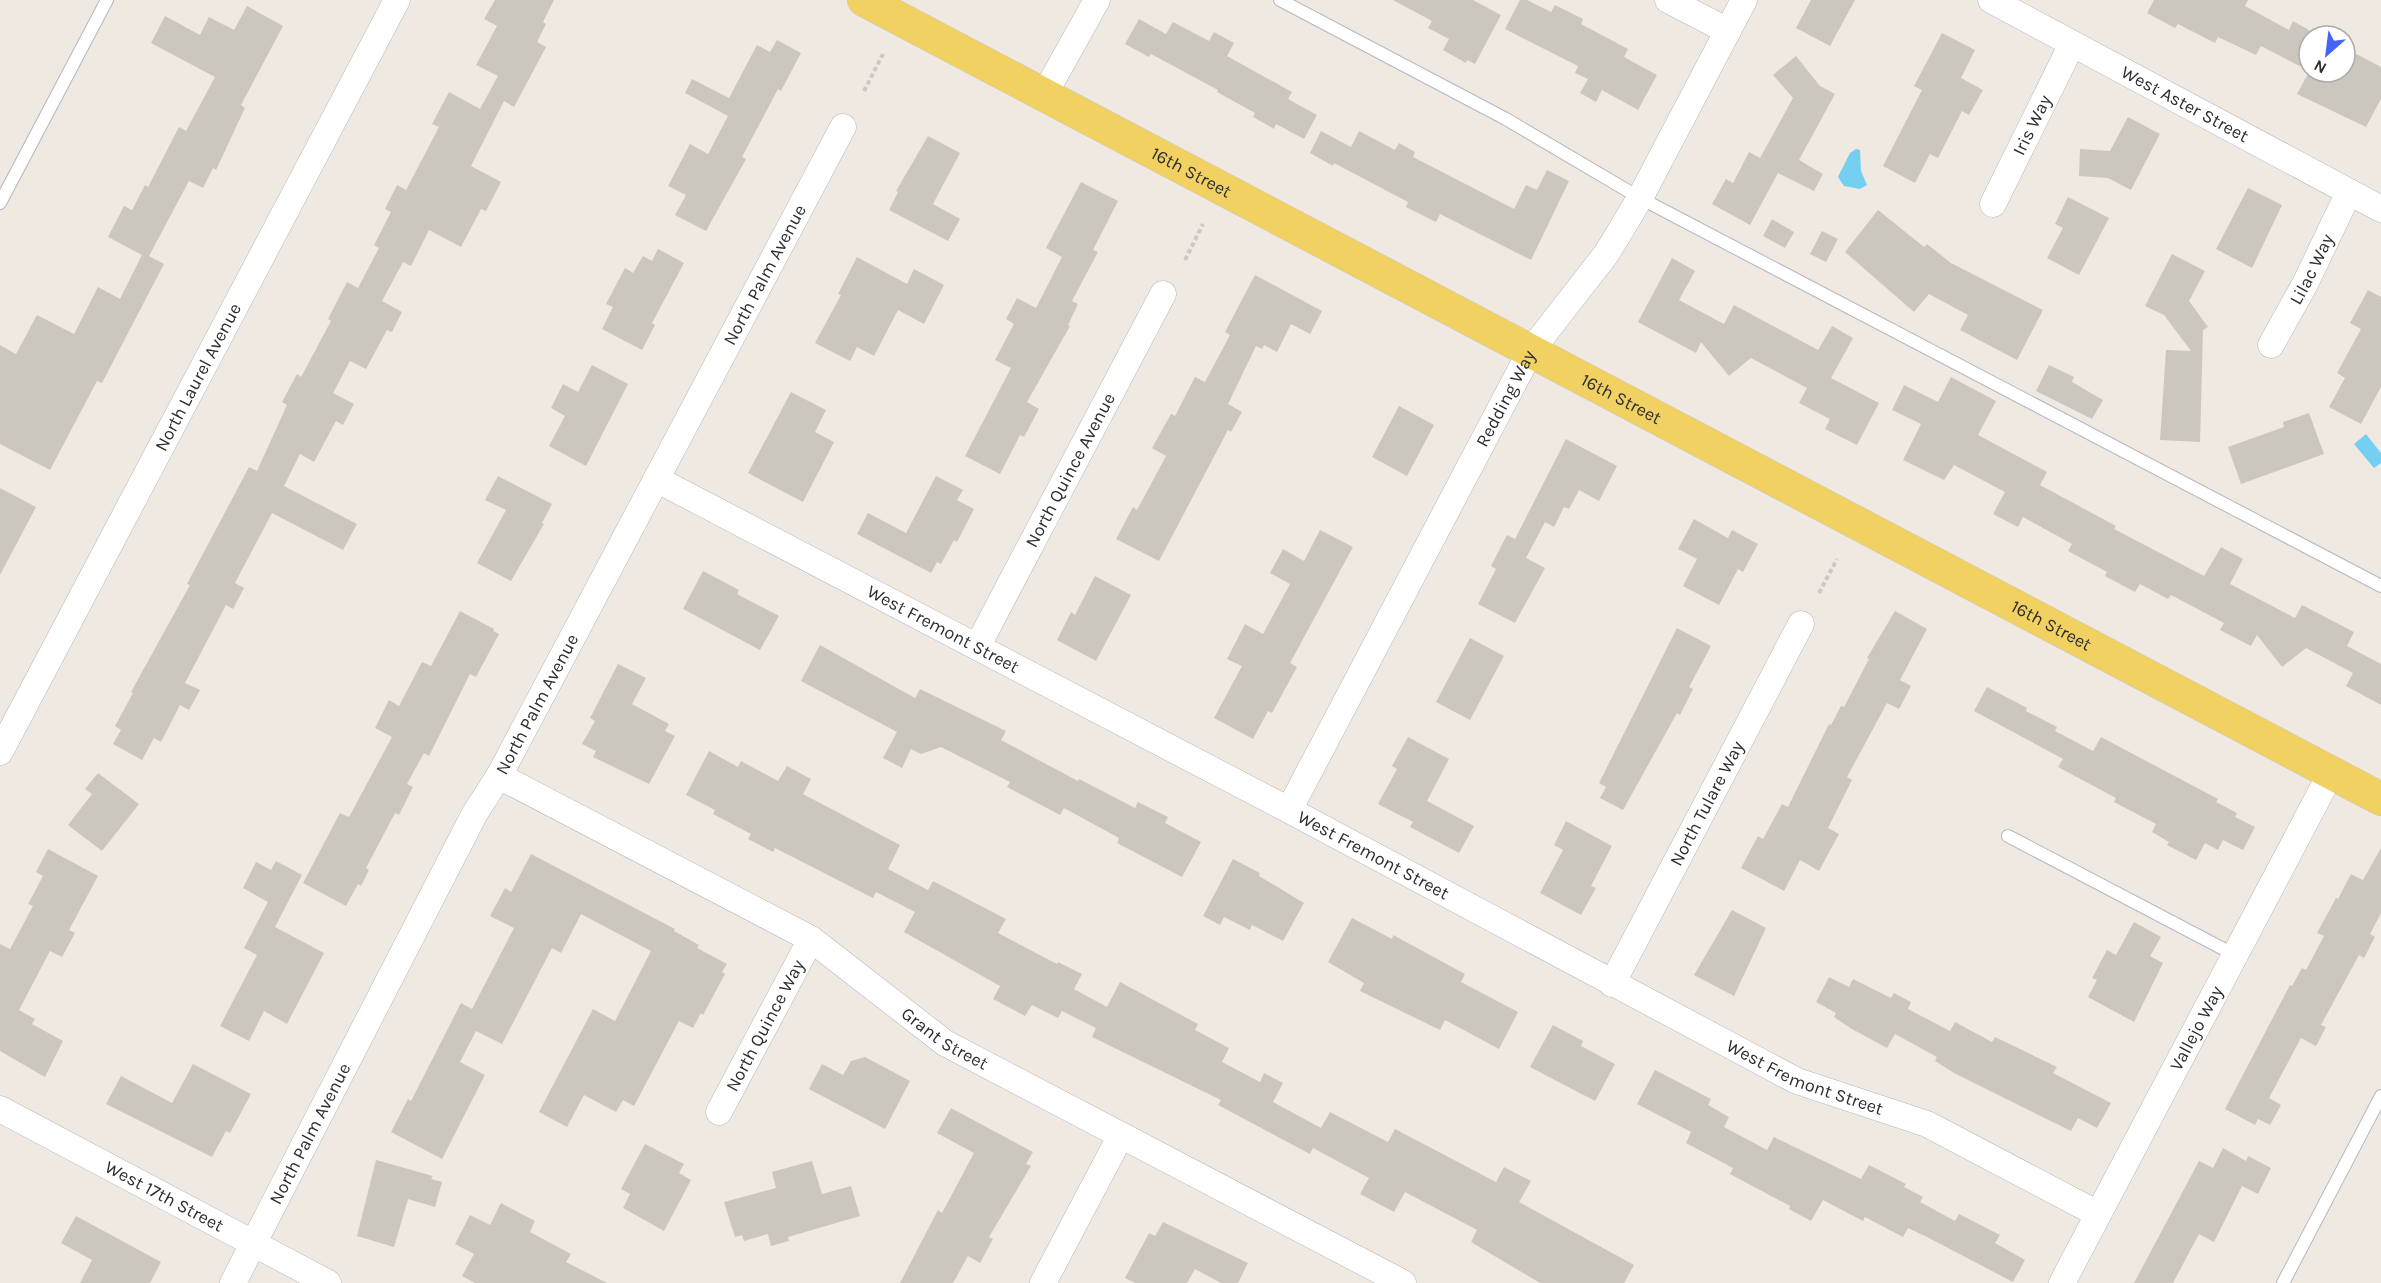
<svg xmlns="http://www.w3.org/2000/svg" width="2381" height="1283" font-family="Karla,sans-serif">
  <rect width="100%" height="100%" fill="#efe9e1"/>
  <!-- water -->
  <path fill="#75cff0" d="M 1856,149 L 1860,150 L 1861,171 L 1867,185 L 1860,189 L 1844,186 L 1838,177 L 1850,153 Z
    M 2366,434 L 2381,453 L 2381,463 L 2374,468 L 2354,444 Z"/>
  <!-- building -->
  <path fill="#cbc7bf" d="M 495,0 L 554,0 L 543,22 L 546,24 L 537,42 L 546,47 L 514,107 L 504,101 L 471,166 L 501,182 L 486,211 L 481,209 L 461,247 L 429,230 L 411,266 L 403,262 L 382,301 L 402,312 L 392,332 L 387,330 L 366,369 L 350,361 L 333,393 L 354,404 L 343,425 L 336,421 L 314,462 L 300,454 L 284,486 L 357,524 L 343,550 L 272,513 L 235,583 L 244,588 L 233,609 L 226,605 L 185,683 L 200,690 L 189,710 L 180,705 L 161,742 L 154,738 L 142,760 L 113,744 L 121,730 L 115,726 L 133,693 L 131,692 L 190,585 L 187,584 L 249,467 L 257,471 L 287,405 L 282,402 L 297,374 L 301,377 L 331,321 L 328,319 L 347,282 L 358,288 L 379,248 L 374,245 L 391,212 L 385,209 L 397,185 L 406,190 L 439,127 L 432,124 L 449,92 L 480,109 L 498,76 L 476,65 L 497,26 L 484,19 Z
    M 1393,0 L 1473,0 L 1501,15 L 1475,64 L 1467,60 L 1466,63 L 1443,50 L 1449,39 L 1428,28 L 1432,21 Z
    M 1520,0 L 1527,0 L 1551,12 L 1555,5 L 1583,19 L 1581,24 L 1628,49 L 1624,57 L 1657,75 L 1638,110 L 1602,90 L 1596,102 L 1580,93 L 1588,79 L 1575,73 L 1578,66 L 1505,29 Z
    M 1811,0 L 1855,0 L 1830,46 L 1796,28 Z
    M 2154,0 L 2248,0 L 2245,6 L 2289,30 L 2293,21 L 2309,30 L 2309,71 L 2261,46 L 2256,55 L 2218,37 L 2215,43 L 2178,24 L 2175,28 L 2147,13 Z
    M 247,6 L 283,26 L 241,105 L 245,108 L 216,170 L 213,168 L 203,188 L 189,181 L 149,256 L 164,264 L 102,383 L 97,381 L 50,470 L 0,444 L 0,345 L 16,354 L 37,315 L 74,334 L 98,287 L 120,299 L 142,255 L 108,237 L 124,206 L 132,210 L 145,185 L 148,187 L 179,127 L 186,131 L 215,77 L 151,43 L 165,16 L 200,35 L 209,17 L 234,30 Z
    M 1139,19 L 1166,34 L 1173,22 L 1209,41 L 1214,32 L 1234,43 L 1227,56 L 1292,92 L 1288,99 L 1317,115 L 1304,139 L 1276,124 L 1274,129 L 1253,117 L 1255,113 L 1217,92 L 1218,90 L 1151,54 L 1149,57 L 1125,44 Z
    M 1942,33 L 1975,50 L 1961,78 L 1983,90 L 1969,115 L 1962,111 L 1938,158 L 1930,154 L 1915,183 L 1883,166 L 1922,90 L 1914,86 Z
    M 777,40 L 801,53 L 781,91 L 778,89 L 742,157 L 746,159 L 706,231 L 675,215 L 686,195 L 668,186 L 690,144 L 708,154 L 728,116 L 685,93 L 692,79 L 729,98 L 757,45 L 770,52 Z
    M 2345,48 L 2381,67 L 2381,99 L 2366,127 L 2297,94 L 2309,72 L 2345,72 Z
    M 1796,56 L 1820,86 L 1835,94 L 1799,160 L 1823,174 L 1814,191 L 1778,173 L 1750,225 L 1712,204 L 1726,179 L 1733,183 L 1749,152 L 1760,158 L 1793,98 L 1773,75 Z
    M 2128,117 L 2160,134 L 2131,190 L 2108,178 L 2079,176 L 2080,149 L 2110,151 Z
    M 1321,131 L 1351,147 L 1359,131 L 1395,150 L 1399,143 L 1415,152 L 1413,157 L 1514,209 L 1526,185 L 1537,190 L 1547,170 L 1569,181 L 1531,260 L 1440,214 L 1436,222 L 1406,207 L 1408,202 L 1334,163 L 1333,166 L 1310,153 Z
    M 928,136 L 960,153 L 933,204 L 960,219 L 948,241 L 889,210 L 898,192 L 896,191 Z
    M 1081,182 L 1118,201 L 1093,250 L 1098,252 L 1072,301 L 1078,304 L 1068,325 L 1070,326 L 1027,402 L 1039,409 L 1024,437 L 1020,435 L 1000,474 L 965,456 L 1011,368 L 995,360 L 1014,324 L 1006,319 L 1017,298 L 1036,308 L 1062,257 L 1046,248 Z
    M 2248,188 L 2282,205 L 2252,268 L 2216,249 Z
    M 2068,197 L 2109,218 L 2079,275 L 2047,258 L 2063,228 L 2055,224 Z
    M 1878,210 L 1924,247 L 1927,244 L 1951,263 L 2043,310 L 2017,360 L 1960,330 L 1968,315 L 1929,294 L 1914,312 L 1845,252 Z
    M 1772,219 L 1794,232 L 1785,248 L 1763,236 Z
    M 1822,231 L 1838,239 L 1826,262 L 1810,254 Z
    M 658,249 L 684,263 L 652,323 L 655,325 L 642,350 L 602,329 L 613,307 L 606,304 L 625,268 L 633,273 L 643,256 L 652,261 Z
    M 2172,254 L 2205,271 L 2189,301 L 2208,327 L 2203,330 L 2200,442 L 2160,440 L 2166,350 L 2191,351 L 2164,315 L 2145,306 Z
    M 857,257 L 907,284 L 914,269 L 944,285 L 924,324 L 898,310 L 874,356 L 857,347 L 850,361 L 815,343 L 841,295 L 838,294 Z
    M 1672,258 L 1695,271 L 1679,300 L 1724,324 L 1734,305 L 1818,350 L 1832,326 L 1853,338 L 1831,378 L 1879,403 L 1857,445 L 1825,429 L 1830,419 L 1799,403 L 1807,388 L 1751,358 L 1729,376 L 1701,342 L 1696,353 L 1638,322 Z
    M 1255,275 L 1322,311 L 1310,334 L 1291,324 L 1277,352 L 1264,345 L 1262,349 L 1256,346 L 1228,404 L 1242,412 L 1231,432 L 1228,430 L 1159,561 L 1116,539 L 1133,507 L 1137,510 L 1166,456 L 1152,448 L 1171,414 L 1175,416 L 1195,377 L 1205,382 L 1230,335 L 1225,332 Z
    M 2368,290 L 2381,297 L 2381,387 L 2361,424 L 2329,407 L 2345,378 L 2337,373 L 2361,329 L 2350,323 Z
    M 592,365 L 628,384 L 586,466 L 549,446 L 565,416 L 551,408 L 563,384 L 578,392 Z
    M 2049,365 L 2074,377 L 2072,382 L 2103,400 L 2092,419 L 2036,391 Z
    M 1951,377 L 1996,401 L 1978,435 L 2047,472 L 2040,485 L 2116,526 L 2114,529 L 2204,576 L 2221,547 L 2243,559 L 2230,584 L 2295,618 L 2302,605 L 2354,632 L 2347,646 L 2381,664 L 2381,705 L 2346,686 L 2353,673 L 2306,648 L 2282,667 L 2257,635 L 2251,646 L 2220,630 L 2224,623 L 2171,595 L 2168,599 L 2140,584 L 2135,592 L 2105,576 L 2107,572 L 2068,551 L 2072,544 L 2023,517 L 2018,527 L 1993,514 L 2005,492 L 1954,465 L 1944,480 L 1903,460 L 1921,424 L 1892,410 L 1904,385 L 1938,402 Z
    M 791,392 L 826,410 L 815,432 L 834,442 L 803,502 L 748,473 Z
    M 1399,406 L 1434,425 L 1407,476 L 1372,457 Z
    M 2309,413 L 2324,454 L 2241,484 L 2228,447 L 2284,427 L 2283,422 Z
    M 1566,439 L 1617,466 L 1599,501 L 1579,490 L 1569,509 L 1564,507 L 1554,527 L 1545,522 L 1526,558 L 1545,568 L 1515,623 L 1478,604 L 1496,569 L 1491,566 L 1507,535 L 1515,539 Z
    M 498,476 L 552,504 L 542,523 L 544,524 L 511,581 L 477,563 L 506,510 L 485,500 Z
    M 936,476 L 963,490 L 957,500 L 974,509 L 957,542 L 954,540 L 941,564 L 937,562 L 931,573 L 857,534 L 868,513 L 906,533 Z
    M 0,488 L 36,507 L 0,575 Z
    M 1694,519 L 1728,538 L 1732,530 L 1758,544 L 1743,572 L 1738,569 L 1719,605 L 1683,586 L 1697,559 L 1678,549 Z
    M 1320,530 L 1353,547 L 1290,663 L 1297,667 L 1272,713 L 1268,711 L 1253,739 L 1214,718 L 1242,666 L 1227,659 L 1245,624 L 1263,634 L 1290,584 L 1270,573 L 1283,549 L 1304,561 Z
    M 703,571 L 739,590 L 737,594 L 779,616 L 760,650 L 683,609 Z
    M 1095,576 L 1131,595 L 1096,661 L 1057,640 L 1071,612 L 1075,615 Z
    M 460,611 L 494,629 L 493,631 L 499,634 L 476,677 L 470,674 L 429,756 L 424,753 L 407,784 L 413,787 L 399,815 L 395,813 L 366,868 L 369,870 L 361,886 L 358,884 L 346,906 L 303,883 L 340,813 L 349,817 L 392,737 L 375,728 L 389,700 L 399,706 L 422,662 L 431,666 Z
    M 1895,611 L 1927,629 L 1900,680 L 1911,686 L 1899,709 L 1887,703 L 1847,777 L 1852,780 L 1828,828 L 1839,834 L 1819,871 L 1800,860 L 1784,891 L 1741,868 L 1758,836 L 1763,839 L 1782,804 L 1788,807 L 1829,724 L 1831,725 L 1841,706 L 1844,707 L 1869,659 L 1867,658 Z
    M 1677,628 L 1711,646 L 1689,687 L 1693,689 L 1680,715 L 1677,713 L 1623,810 L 1600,798 L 1606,787 L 1599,783 Z
    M 1470,638 L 1504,656 L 1470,720 L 1436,702 Z
    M 820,645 L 915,698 L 920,689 L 1006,731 L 1001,740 L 1078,781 L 1079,779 L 1135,808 L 1138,802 L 1168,817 L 1165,823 L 1201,842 L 1182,877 L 1117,843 L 1119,838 L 1064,808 L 1060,815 L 1007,787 L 1010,782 L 941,747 L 921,754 L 911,749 L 902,768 L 883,758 L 897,732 L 801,681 Z
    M 618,664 L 646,678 L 632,704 L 669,724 L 665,731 L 675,736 L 649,784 L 593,757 L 596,751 L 582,744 L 595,721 L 590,718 Z
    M 1987,687 L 2027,708 L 2026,711 L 2057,727 L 2055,731 L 2093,751 L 2101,737 L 2218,799 L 2216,802 L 2237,813 L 2235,817 L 2255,827 L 2243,850 L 2223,840 L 2218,850 L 2205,843 L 2196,860 L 2167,845 L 2169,842 L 2152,832 L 2156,824 L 2114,802 L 2116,798 L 2058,767 L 2063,759 L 1974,711 Z
    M 1408,737 L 1449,759 L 1427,801 L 1474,826 L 1459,853 L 1410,827 L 1413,822 L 1378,804 L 1397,769 L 1392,766 Z
    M 709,751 L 738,767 L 741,761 L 778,781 L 787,766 L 811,779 L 803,794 L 900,845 L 888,869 L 928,890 L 933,881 L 1006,919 L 998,933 L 1057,964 L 1058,962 L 1082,974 L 1074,989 L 1107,1007 L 1120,982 L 1198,1024 L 1195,1030 L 1229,1048 L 1222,1062 L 1260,1082 L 1264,1073 L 1283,1083 L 1273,1102 L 1321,1128 L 1330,1112 L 1388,1142 L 1395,1129 L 1496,1182 L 1504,1167 L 1531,1181 L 1519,1202 L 1634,1265 L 1624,1283 L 1540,1283 L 1471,1242 L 1477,1230 L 1405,1192 L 1394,1212 L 1360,1194 L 1369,1178 L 1313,1148 L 1310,1154 L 1218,1105 L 1221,1100 L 1092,1037 L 1096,1028 L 1062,1011 L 1058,1018 L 1032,1005 L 1025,1016 L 993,999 L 1000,986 L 904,932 L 915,912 L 876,892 L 873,898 L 775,848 L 773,852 L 748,839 L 751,834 L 713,814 L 715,810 L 686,795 Z
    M 98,773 L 139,804 L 102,851 L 68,825 L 92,794 L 85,789 Z
    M 1566,821 L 1612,846 L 1591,886 L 1596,888 L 1581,915 L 1540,893 L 1563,850 L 1554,845 Z
    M 2381,848 L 2381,913 L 2370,934 L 2375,937 L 2364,958 L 2359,955 L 2321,1025 L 2326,1027 L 2316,1046 L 2301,1038 L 2269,1098 L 2281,1105 L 2270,1125 L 2258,1119 L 2255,1125 L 2225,1109 L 2290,985 L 2292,986 L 2302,968 L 2306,970 L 2324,936 L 2317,933 L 2336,898 L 2338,899 L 2351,874 L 2363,880 Z
    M 48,849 L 98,876 L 69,930 L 75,933 L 62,957 L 50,951 L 19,1010 L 35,1019 L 32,1024 L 63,1041 L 45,1077 L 0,1051 L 0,944 L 10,949 L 33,906 L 28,904 L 43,876 L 36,872 Z
    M 531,854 L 675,929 L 674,931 L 699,945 L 697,948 L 727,964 L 722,972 L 725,974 L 703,1015 L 701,1013 L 693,1028 L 679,1021 L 634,1106 L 623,1100 L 616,1112 L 584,1095 L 567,1127 L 539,1112 L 593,1009 L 615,1021 L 651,951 L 581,914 L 561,953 L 552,948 L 502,1044 L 476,1031 L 460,1062 L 485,1075 L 442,1159 L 391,1132 L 408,1099 L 411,1101 L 461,1003 L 472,1009 L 514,928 L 490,916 L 505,888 L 511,892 Z
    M 1233,859 L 1260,873 L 1259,876 L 1304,903 L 1283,941 L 1252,925 L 1250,930 L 1224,917 L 1220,925 L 1203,916 Z
    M 276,861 L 302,875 L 275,927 L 324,953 L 287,1024 L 264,1011 L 249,1041 L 220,1026 L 257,955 L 244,948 L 268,902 L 243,888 L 256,862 L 271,870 Z
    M 1732,910 L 1766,928 L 1734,996 L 1694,975 Z
    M 1352,918 L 1392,939 L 1393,935 L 1465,974 L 1461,982 L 1518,1012 L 1499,1049 L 1445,1020 L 1440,1030 L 1360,991 L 1364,983 L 1328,962 Z
    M 2134,922 L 2161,937 L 2150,956 L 2163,963 L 2134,1022 L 2088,997 L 2097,980 L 2092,978 L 2107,950 L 2116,955 Z
    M 1829,977 L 1849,987 L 1853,979 L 1891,998 L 1894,993 L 1911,1002 L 1908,1009 L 1950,1031 L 1955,1022 L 1992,1042 L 1995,1037 L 2057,1067 L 2053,1073 L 2111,1103 L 2097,1128 L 2078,1118 L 2071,1131 L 1954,1073 L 1935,1061 L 1937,1057 L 1895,1034 L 1887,1048 L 1852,1029 L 1834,1017 L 1836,1013 L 1816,1002 Z
    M 1553,1025 L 1583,1041 L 1581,1046 L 1615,1064 L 1595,1101 L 1530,1067 Z
    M 865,1057 L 910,1081 L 885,1129 L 809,1089 L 822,1064 L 843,1075 L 851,1061 Z
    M 193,1064 L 251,1094 L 230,1133 L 226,1131 L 212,1157 L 106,1104 L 121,1076 L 172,1103 Z
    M 1655,1070 L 1711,1099 L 1708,1105 L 1729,1117 L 1724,1127 L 1767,1150 L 1774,1137 L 1861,1179 L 1869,1165 L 1906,1184 L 1904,1187 L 1923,1197 L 1920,1202 L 1955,1221 L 1959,1214 L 2000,1235 L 1995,1243 L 2025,1260 L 2013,1282 L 1927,1237 L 1908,1228 L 1903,1237 L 1865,1217 L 1863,1221 L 1823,1200 L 1811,1221 L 1789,1209 L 1790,1206 L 1730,1174 L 1733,1168 L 1686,1143 L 1691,1132 L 1637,1104 Z
    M 951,1108 L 1033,1152 L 1026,1164 L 1031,1166 L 989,1237 L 993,1239 L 980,1263 L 968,1256 L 953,1283 L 900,1283 L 938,1210 L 942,1213 L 974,1153 L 937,1133 Z
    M 645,1144 L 684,1164 L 679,1173 L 691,1180 L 664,1231 L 623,1208 L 630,1194 L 621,1189 Z
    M 2223,1148 L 2246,1161 L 2248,1156 L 2271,1168 L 2258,1194 L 2242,1186 L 2214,1242 L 2199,1234 L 2173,1283 L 2134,1283 L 2199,1161 L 2213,1168 Z
    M 376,1160 L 433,1176 L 431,1179 L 442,1182 L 435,1207 L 408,1199 L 394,1247 L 357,1236 Z
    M 812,1161 L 822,1194 L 851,1186 L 860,1216 L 788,1237 L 789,1241 L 771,1246 L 768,1234 L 744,1241 L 742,1235 L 735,1237 L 724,1202 L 776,1188 L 772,1172 Z
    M 501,1203 L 535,1221 L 530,1232 L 571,1254 L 566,1262 L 607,1283 L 475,1283 L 462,1276 L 474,1254 L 455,1244 L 470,1215 L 490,1225 Z
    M 76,1216 L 161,1262 L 150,1283 L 80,1283 L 92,1260 L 61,1243 Z
    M 1163,1222 L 1248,1263 L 1238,1283 L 1221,1283 L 1195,1269 L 1187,1283 L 1135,1283 L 1125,1278 L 1149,1233 L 1155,1236 Z"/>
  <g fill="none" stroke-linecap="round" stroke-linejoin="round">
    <defs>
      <path id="lane" d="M 1280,0 L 1506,119 L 1640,198 L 2381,586
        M 0,203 L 107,0
        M 2008,836 L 2235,955
        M 2283,1283 L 2381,1096"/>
      <g id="street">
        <path d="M 1668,0 L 1728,31"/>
        <path id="s1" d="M 1991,0 L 2381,209"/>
        <path d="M 1044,95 L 1097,0"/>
        <path id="s2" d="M 1993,204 L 2072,44"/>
        <path id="s3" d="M 2271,345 L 2305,284 L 2349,192"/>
        <path id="s4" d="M 656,479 L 1289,810 L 1797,1081 L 1927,1124 L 2098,1214"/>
        <path id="s5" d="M 977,647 L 1163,294"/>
        <path id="s6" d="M 0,752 L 397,0"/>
        <path id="s7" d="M 499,776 L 811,939 L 945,1043 L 1403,1283"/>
        <path id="s8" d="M 1289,810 L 1530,352 L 1607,253 L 1640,198 L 1744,0"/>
        <path id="s9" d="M 1612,984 L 1801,624"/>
        <path id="s10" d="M 0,1109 L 328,1283"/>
        <path id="s11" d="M 719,1112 L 811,939"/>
        <path id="s12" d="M 233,1283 L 475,813 L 499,776 L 843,127"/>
        <path d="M 1043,1283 L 1121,1135"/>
        <path id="s13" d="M 2062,1283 L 2331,773"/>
      </g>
      <g id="primary">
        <path id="s14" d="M 864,0 L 2381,799"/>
      </g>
    </defs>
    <!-- lane casing -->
    <use href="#lane" stroke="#b4b7c1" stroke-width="14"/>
    <!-- street casing -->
    <use href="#street" stroke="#b4b7c1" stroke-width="27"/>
    <!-- primary casing -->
    <use href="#primary" stroke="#c9c9c9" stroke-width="34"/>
    <!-- path -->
    <path stroke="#c9c9c9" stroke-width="4" stroke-dasharray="4.5 3" stroke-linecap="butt" d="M 864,91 L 883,54
      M 1185,260 L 1203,224
      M 1819,593 L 1837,559"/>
    <!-- lane -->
    <use href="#lane" stroke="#fff" stroke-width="12"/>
    <!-- street -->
    <use href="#street" stroke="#fff" stroke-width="26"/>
    <!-- primary -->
    <use href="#primary" stroke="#f2d163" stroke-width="33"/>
  </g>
  <g text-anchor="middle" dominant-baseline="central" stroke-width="5" stroke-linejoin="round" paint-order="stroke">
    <!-- street labels -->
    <g font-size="18" fill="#2e2e2e" stroke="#fff">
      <text stroke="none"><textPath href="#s1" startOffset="220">West Aster Street</textPath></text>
      <text stroke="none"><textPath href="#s2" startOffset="88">Iris Way</textPath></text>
      <text stroke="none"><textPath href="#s14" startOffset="370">16th Street</textPath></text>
      <text stroke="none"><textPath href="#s3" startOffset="86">Lilac Way</textPath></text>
      <text stroke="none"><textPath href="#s12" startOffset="1140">North Palm Avenue</textPath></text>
      <text stroke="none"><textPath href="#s6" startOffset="424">North Laurel Avenue</textPath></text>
      <text stroke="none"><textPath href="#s8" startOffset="465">Redding Way</textPath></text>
      <text stroke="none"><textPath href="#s14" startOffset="856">16th Street</textPath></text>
      <text stroke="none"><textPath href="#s5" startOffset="200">North Quince Avenue</textPath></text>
      <text stroke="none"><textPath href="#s14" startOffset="1342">16th Street</textPath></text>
      <text stroke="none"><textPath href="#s4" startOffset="324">West Fremont Street</textPath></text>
      <text stroke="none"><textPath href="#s12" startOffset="654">North Palm Avenue</textPath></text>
      <text stroke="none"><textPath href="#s9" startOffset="204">North Tulare Way</textPath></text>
      <text stroke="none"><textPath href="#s4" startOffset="810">West Fremont Street</textPath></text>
      <text stroke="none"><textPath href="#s11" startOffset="98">North Quince Way</textPath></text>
      <text stroke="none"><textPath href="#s13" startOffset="288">Vallejo Way</textPath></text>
      <text stroke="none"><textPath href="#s7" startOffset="519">Grant Street</textPath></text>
      <text stroke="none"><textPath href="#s4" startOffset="1296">West Fremont Street</textPath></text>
      <text stroke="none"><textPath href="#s12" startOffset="168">North Palm Avenue</textPath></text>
      <text stroke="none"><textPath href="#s10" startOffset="186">West 17th Street</textPath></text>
    </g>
  </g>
  <!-- north arrow -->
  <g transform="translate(2327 54) rotate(208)"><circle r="28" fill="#ffffff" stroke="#ababab" stroke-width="1.5"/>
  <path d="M0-4.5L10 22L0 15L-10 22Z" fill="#4264fb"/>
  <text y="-9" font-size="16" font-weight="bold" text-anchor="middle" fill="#2e2e2e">N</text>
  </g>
</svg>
